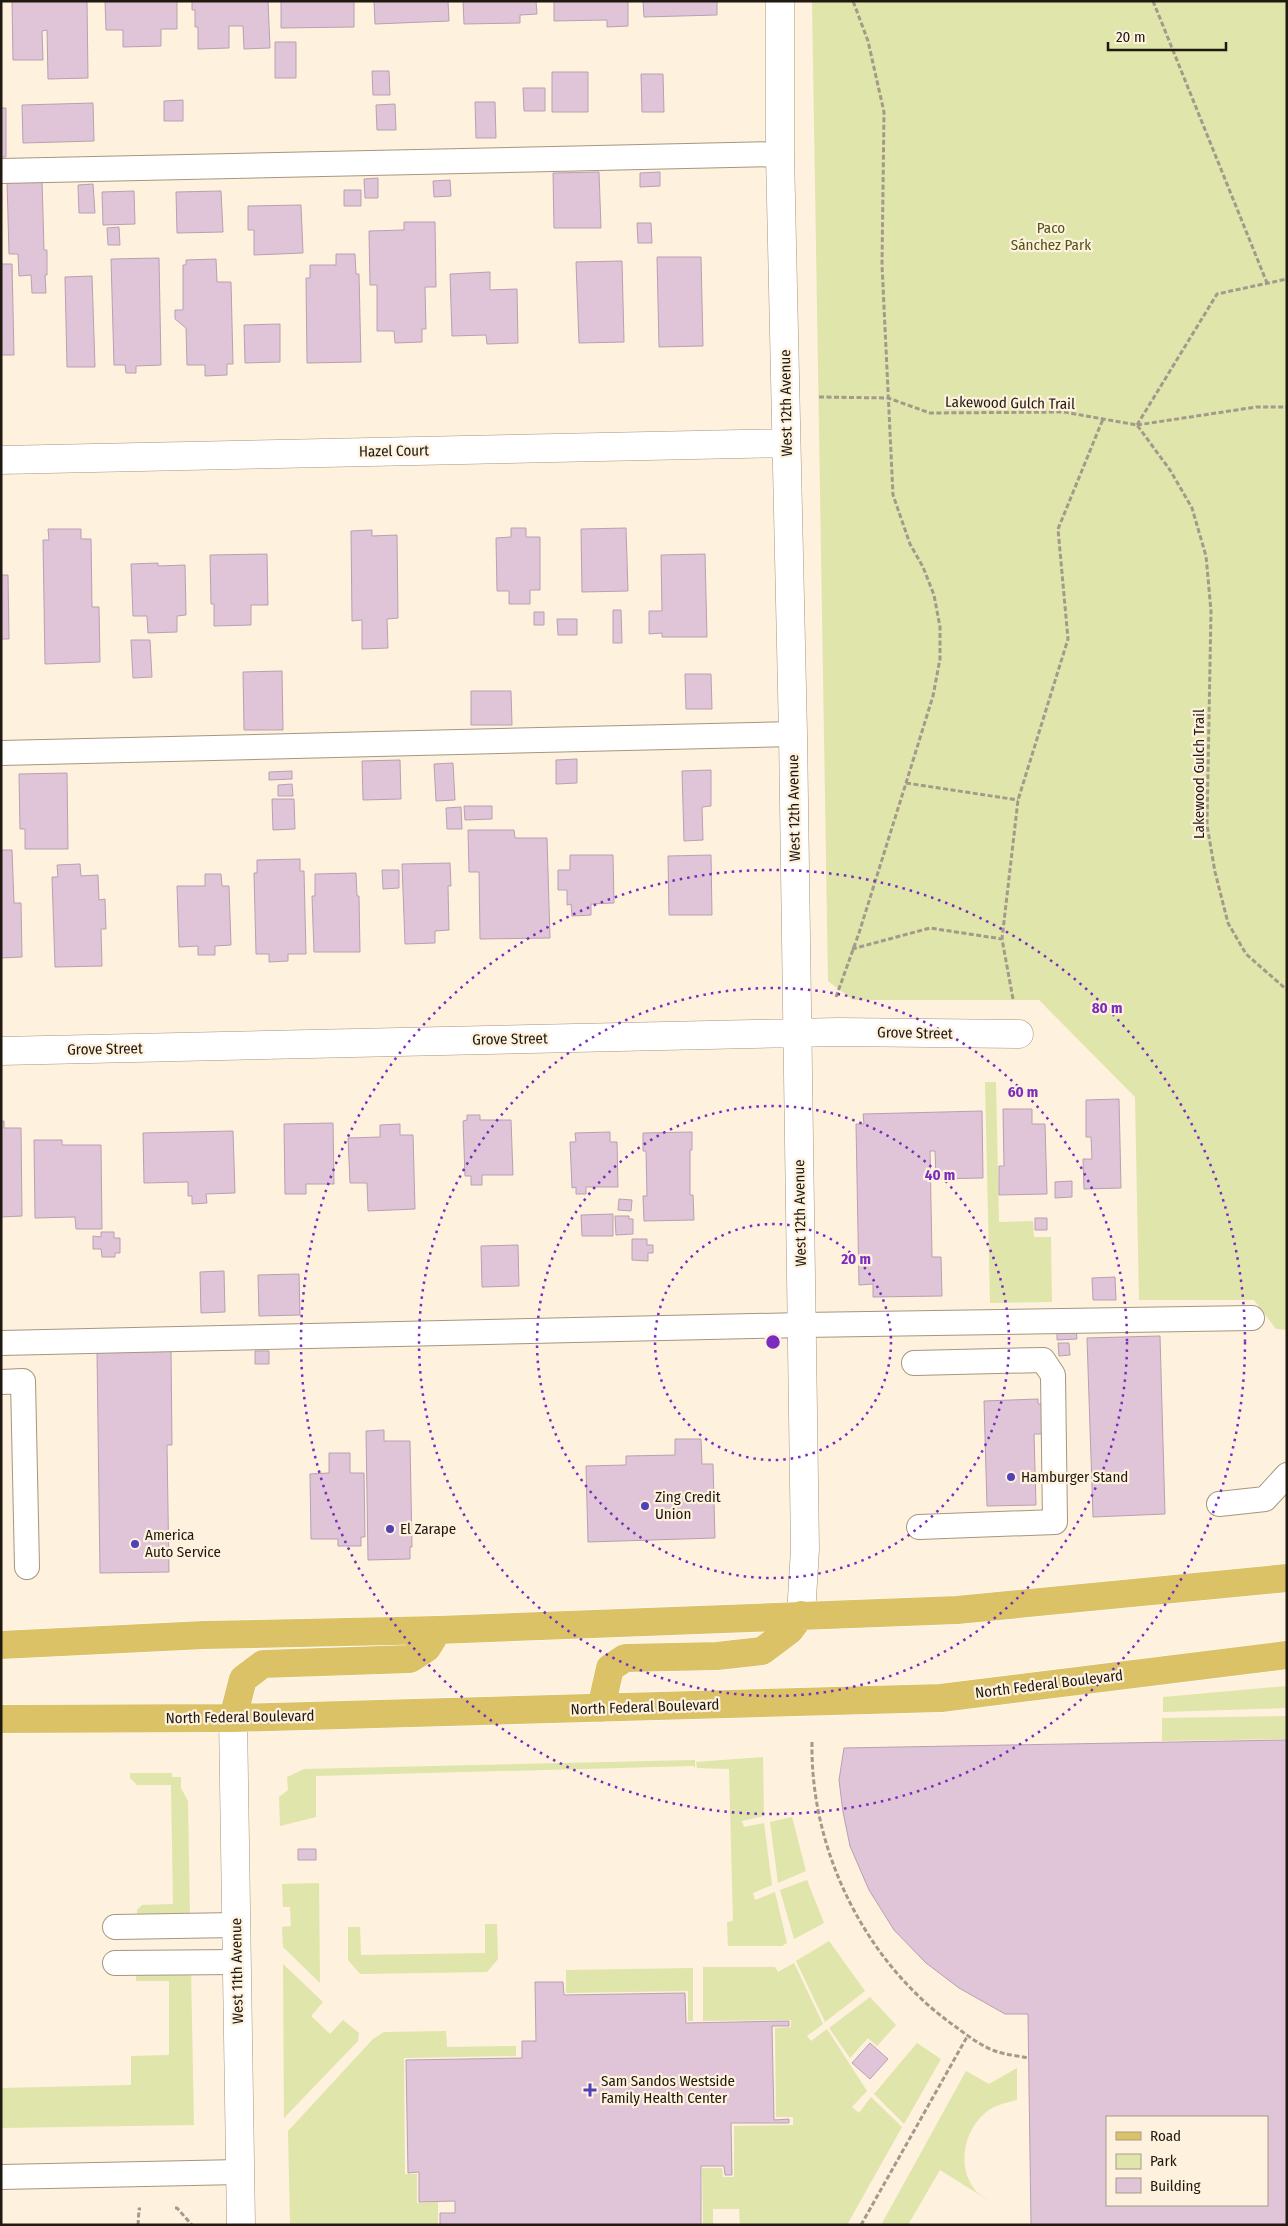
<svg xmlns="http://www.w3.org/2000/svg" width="1288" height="2226" font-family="'Fira Sans Condensed',sans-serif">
  <rect width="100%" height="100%" fill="#fef1dd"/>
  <!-- green -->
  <path fill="#dfe5ab" d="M 812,1 L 1287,1 L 1287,1330 L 1276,1329 L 1254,1300 L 1139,1300 L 1135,1097 L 1039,1000 L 853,1000 L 828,981 Z
    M 985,1082 L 996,1082 L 999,1222 L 1033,1221 L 1034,1237 L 1051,1237 L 1052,1302 L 990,1303 Z
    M 1287,1686 L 1287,1708 L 1163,1712 L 1163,1697 Z
    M 1287,1716 L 1287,1739 L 1162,1741 L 1162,1718 Z
    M 763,1757 L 764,1816 L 742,1821 L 744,1827 L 764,1823 L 772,1885 L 753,1893 L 755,1900 L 775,1892 L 787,1943 L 782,1946 L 728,1946 L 727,1922 L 733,1921 L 729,1769 L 697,1768 L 696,1762 Z
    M 695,1760 L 695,1768 L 693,1766 L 316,1776 L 316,1817 L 280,1826 L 279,1797 L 288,1790 L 287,1777 L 304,1769 Z
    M 130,1773 L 172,1773 L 172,1777 L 181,1777 L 181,1788 L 188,1801 L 190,1919 L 137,1915 L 137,1910 L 142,1905 L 173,1904 L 171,1785 L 137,1785 L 130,1778 Z
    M 792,1817 L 806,1871 L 778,1883 L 770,1822 Z
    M 807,1880 L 824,1923 L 794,1939 L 780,1890 Z
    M 319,1883 L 320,1983 L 283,1947 L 282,1927 L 291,1926 L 290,1907 L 283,1907 L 282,1884 Z
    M 485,1924 L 497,1924 L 498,1959 L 487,1972 L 360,1974 L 348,1960 L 348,1927 L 360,1927 L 361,1955 L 485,1953 Z
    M 829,1941 L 865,1991 L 825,2022 L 796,1961 Z
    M 794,1963 L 823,2024 L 807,2036 L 811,2041 L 827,2029 L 867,2091 L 852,2107 L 859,2113 L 871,2097 L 902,2127 L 847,2225 L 740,2225 L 739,2209 L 713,2209 L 713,2225 L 703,2225 L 702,2168 L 722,2168 L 723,2177 L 734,2177 L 734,2126 L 793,2125 L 793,2117 L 776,2117 L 775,2028 L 791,2027 L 791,2020 L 703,2021 L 703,1967 L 775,1967 L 778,1972 Z
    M 283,1964 L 323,2002 L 311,2016 L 330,2034 L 343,2020 L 359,2033 L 358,2041 L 284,2118 Z
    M 693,1968 L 693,2021 L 688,2021 L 688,1991 L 566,1993 L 566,1970 Z
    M 191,1969 L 194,2125 L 1,2128 L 1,2088 L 131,2085 L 131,2056 L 169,2055 L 169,1981 L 136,1981 L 136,1970 Z
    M 870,1997 L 896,2025 L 877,2046 L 868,2038 L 850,2058 L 829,2028 Z
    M 446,2031 L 447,2047 L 516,2046 L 516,2056 L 404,2058 L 405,2174 L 417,2174 L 417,2203 L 438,2202 L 438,2225 L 290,2225 L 288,2131 L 373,2039 L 384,2032 Z
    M 917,2043 L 941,2059 L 904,2124 L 874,2094 Z
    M 1017,2068 L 1017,2100 C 1005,2103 994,2105 985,2113 C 963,2132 957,2167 975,2190 C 979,2195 986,2198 991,2202 L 940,2170 L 908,2225 L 881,2225 L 966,2071 L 989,2084 Z"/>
  <!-- building -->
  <path fill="#dfc5d7" stroke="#b9a0b2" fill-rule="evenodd" d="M 12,1 L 87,1 L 88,78 L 48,79 L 47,30 L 42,31 L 43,60 L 13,60 Z
    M 105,1 L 177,1 L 177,29 L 161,29 L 161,46 L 123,47 L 123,30 L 106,30 Z
    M 192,1 L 268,1 L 270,48 L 244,49 L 243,26 L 229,26 L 229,48 L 198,49 L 198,27 L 195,27 L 195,10 L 192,10 Z
    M 281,1 L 354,1 L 354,27 L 281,28 Z
    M 374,1 L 448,1 L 449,21 L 375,24 Z
    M 463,1 L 536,1 L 537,14 L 520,15 L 520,23 L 464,24 Z
    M 554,1 L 628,1 L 628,26 L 607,27 L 607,20 L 554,21 Z
    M 643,1 L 717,1 L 717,15 L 644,17 Z
    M 275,42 L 296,42 L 296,78 L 275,78 Z
    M 372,71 L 389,71 L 390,95 L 373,95 Z
    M 552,72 L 588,72 L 588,112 L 552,112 Z
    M 641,74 L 663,74 L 664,112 L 642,112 Z
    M 523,88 L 545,88 L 545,111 L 524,111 Z
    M 183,100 L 183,121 L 164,121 L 164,101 Z
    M 475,102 L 495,102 L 496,138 L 476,138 Z
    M 93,103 L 94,141 L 23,143 L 22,105 Z
    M 395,104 L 396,130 L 377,130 L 376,105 Z
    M 1,108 L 6,108 L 6,157 L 1,157 Z
    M 599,172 L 601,228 L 554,228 L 553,173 Z
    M 660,172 L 660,186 L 640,187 L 640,173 Z
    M 378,178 L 378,198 L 365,198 L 364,179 Z
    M 42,180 L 44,250 L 47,250 L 47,275 L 45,275 L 46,293 L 32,293 L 31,275 L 19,276 L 18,254 L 9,254 L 7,181 Z
    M 450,180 L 451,196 L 434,197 L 433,181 Z
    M 93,184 L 95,213 L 79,213 L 78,185 Z
    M 344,190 L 361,190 L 361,206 L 344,206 Z
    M 134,191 L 135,224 L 103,225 L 102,192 Z
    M 221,191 L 223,232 L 177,233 L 176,192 Z
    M 301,205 L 303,253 L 254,255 L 254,230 L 248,230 L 248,206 Z
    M 404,222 L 435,222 L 436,287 L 425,287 L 426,329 L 422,329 L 422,342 L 395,343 L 394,331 L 377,331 L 377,285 L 370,285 L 369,231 L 404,230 Z
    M 637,223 L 651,223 L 652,243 L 638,243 Z
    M 119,227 L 120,245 L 108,245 L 107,228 Z
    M 336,254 L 355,254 L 356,274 L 359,274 L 361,362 L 307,363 L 306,278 L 310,278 L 310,265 L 336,265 Z
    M 657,257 L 701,257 L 703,346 L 659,347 Z
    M 159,258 L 161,365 L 136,366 L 136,373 L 126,373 L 125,365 L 114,365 L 111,259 Z
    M 216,259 L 217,282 L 231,282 L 233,364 L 227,364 L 227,375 L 205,376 L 205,365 L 187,365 L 186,328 L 175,319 L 175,310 L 183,310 L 183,265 L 186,265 L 186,260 Z
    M 622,261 L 624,342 L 579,343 L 576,262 Z
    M 1,264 L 12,264 L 14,355 L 1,355 Z
    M 490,272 L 490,290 L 517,289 L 518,343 L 487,344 L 486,335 L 452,336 L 450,274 Z
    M 92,276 L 95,367 L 67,367 L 65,277 Z
    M 280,324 L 280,362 L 245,363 L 244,325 Z
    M 511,528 L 526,528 L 526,537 L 540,537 L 540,590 L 530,590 L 530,604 L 509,604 L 509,591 L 497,591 L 496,538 L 511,537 Z
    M 626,528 L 628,591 L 582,592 L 581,529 Z
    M 48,529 L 81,529 L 81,539 L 91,539 L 92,607 L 99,607 L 100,662 L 45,664 L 43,540 L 49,540 Z
    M 372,530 L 372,536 L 397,535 L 398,618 L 387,619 L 388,648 L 362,649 L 362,620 L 352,621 L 351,531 Z
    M 267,554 L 268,605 L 251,605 L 251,625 L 214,626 L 214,604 L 211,604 L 210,555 Z
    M 705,554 L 707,637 L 662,637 L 662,633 L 649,634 L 649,611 L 662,611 L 661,555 Z
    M 158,563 L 158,566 L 185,565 L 186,615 L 177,616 L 177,632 L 148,633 L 147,616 L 133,616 L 131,564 Z
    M 1,575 L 8,575 L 9,639 L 1,639 Z
    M 613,610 L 621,610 L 622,643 L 613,643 Z
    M 534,612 L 544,612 L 544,625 L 534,625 Z
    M 557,619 L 577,619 L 577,635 L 558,635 Z
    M 131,640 L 150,640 L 152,677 L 133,678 Z
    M 282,671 L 283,730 L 244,730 L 243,672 Z
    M 685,674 L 711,674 L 712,709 L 686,709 Z
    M 471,691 L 511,691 L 512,725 L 471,725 Z
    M 577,759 L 577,783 L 556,784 L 556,760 Z
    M 400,760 L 401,799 L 363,800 L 362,761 Z
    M 453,763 L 455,800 L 436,801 L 434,764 Z
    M 711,770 L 711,806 L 702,807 L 703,840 L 684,841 L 682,771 Z
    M 292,771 L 292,779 L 269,780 L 269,772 Z
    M 67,773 L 68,849 L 25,849 L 25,829 L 20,829 L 19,774 Z
    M 292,784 L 293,796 L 278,796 L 278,785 Z
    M 272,799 L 294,799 L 295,829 L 273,830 Z
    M 464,806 L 492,806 L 492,819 L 465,820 Z
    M 461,807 L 462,829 L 447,829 L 446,808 Z
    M 468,830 L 514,830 L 515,838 L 547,838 L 550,938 L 480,939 L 479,872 L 469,872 Z
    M 1,850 L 12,850 L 14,903 L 21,903 L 22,957 L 1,958 Z
    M 570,855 L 613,855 L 614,903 L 591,904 L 591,915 L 572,916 L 571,904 L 567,905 L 567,890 L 558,890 L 558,870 L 570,870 Z
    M 711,855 L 712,915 L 669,915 L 668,856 Z
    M 300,859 L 300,871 L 304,871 L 306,954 L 288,954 L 288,961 L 269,962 L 269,954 L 256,954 L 254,873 L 257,873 L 257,860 Z
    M 450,863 L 451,886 L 448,886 L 449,930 L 435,931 L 435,943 L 405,944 L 402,864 Z
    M 80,864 L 81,876 L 98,875 L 99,900 L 105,899 L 106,929 L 101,929 L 102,966 L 55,967 L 52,877 L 58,877 L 57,865 Z
    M 382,870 L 399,870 L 399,888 L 383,889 Z
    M 356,873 L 357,896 L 359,896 L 360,952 L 314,952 L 312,896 L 315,896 L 315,874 Z
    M 205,874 L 221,874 L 222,886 L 229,886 L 231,945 L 215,946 L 215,955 L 198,955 L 198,946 L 179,947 L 177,886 L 205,886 Z
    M 1119,1099 L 1121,1188 L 1084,1189 L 1083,1159 L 1092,1159 L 1091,1137 L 1086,1137 L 1086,1100 Z
    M 1003,1109 L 1032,1109 L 1032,1124 L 1045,1124 L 1047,1194 L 999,1195 L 999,1166 L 1004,1166 Z
    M 982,1111 L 983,1178 L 936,1179 L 935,1151 L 930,1151 L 932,1257 L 941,1257 L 942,1296 L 873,1297 L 873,1284 L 859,1285 L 856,1124 L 864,1124 L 863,1114 Z
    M 467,1115 L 480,1115 L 480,1120 L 511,1120 L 513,1175 L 482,1175 L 482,1185 L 471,1185 L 471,1176 L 465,1176 L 463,1121 L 467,1120 Z
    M 1,1121 L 4,1121 L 4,1128 L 21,1128 L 22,1216 L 1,1217 Z
    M 333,1123 L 334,1184 L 306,1184 L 306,1194 L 285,1194 L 284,1124 Z
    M 400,1124 L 400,1135 L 413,1135 L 415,1209 L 368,1211 L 367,1183 L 350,1183 L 348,1138 L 380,1137 L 380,1125 Z
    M 233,1131 L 235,1193 L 206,1194 L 207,1203 L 192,1204 L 192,1196 L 188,1196 L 188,1182 L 144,1183 L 143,1133 Z
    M 610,1132 L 610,1142 L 617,1142 L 618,1187 L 586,1187 L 586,1194 L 576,1194 L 576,1187 L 572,1188 L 570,1142 L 576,1142 L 575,1133 Z
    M 692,1132 L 692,1150 L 690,1150 L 690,1195 L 693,1195 L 694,1220 L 644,1221 L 643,1196 L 647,1196 L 646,1151 L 643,1151 L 643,1133 Z
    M 34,1140 L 62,1140 L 62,1145 L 101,1145 L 102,1229 L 76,1229 L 75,1217 L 35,1218 Z
    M 1072,1181 L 1072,1197 L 1055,1198 L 1055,1182 Z
    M 619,1199 L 632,1200 L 631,1211 L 618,1210 Z
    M 613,1214 L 613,1236 L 582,1236 L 581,1215 Z
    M 615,1216 L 629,1216 L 629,1219 L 633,1219 L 633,1234 L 616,1235 Z
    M 1035,1218 L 1047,1218 L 1047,1230 L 1035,1230 Z
    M 101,1232 L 114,1232 L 114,1238 L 120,1238 L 120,1253 L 115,1253 L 115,1257 L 102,1257 L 101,1249 L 93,1249 L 93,1236 L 101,1237 Z
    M 632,1239 L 647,1239 L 647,1245 L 653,1245 L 653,1253 L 648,1253 L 648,1261 L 632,1260 Z
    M 518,1245 L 519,1286 L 482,1287 L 481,1246 Z
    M 224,1271 L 225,1312 L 201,1313 L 200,1272 Z
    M 299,1274 L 300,1315 L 259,1316 L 258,1275 Z
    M 1115,1277 L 1116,1300 L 1093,1300 L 1092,1278 Z
    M 1076,1329 L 1077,1339 L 1057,1340 L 1057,1330 Z
    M 1160,1336 L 1165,1514 L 1093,1517 L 1087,1338 Z
    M 1058,1343 L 1069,1343 L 1070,1355 L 1059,1356 Z
    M 171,1350 L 172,1445 L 167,1445 L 169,1572 L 100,1573 L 97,1352 Z
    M 255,1351 L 269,1351 L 269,1364 L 255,1364 Z
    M 1038,1399 L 1038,1404 L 1044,1404 L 1045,1434 L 1034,1434 L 1036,1505 L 987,1506 L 984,1401 Z
    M 384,1430 L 384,1441 L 410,1441 L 412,1547 L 410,1547 L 410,1559 L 368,1560 L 366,1431 Z
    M 675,1439 L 701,1439 L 702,1464 L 713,1464 L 715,1538 L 588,1542 L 586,1466 L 626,1465 L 626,1456 L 675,1455 Z
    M 329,1453 L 350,1453 L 350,1473 L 364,1473 L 365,1537 L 361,1537 L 361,1546 L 338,1546 L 338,1539 L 311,1539 L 310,1474 L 329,1473 Z
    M 1287,1740 L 1287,2225 L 1031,2225 L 1028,2014 L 1005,2014 L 959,1988 L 926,1963 L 894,1930 L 869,1890 L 850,1846 L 843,1812 L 839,1780 L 844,1748 ZM 1107,2117 L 1267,2117 L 1267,2205 L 1107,2205 Z
    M 298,1849 L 316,1849 L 316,1860 L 298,1860 Z
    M 535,1982 L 563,1982 L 564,1995 L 685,1993 L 686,2023 L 789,2021 L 789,2026 L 772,2026 L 774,2120 L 789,2119 L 789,2123 L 731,2123 L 732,2175 L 725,2175 L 724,2166 L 701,2166 L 701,2225 L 440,2225 L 440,2213 L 455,2213 L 455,2201 L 419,2202 L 419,2172 L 408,2173 L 406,2060 L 522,2058 L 522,2041 L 536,2041 Z
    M 870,2043 L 888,2059 L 870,2079 L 852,2063 Z"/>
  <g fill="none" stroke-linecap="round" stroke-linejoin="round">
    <defs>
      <path id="service" d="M 1,171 L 780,154
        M 1,753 L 793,734
        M 1,1343 L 802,1325 L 1252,1318
        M 914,1363 L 1043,1360 L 1053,1375 L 1055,1522 L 919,1527
        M 1,1382 L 23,1381 L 27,1567
        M 1219,1504 L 1265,1499 L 1287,1475
        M 115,1927 L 236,1925
        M 115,1963 L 237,1962
        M 1,2177 L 240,2172"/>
      <path id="minor" d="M 780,1 L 780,154 L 793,734 L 805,1549 L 801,1615
        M 1,460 L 786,443
        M 1,1051 L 838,1032 L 1019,1034
        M 233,1718 L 241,2225"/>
      <path id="primary" d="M 1,1645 L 204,1635 L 438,1630 L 957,1610 L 1287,1578
        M 601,1708 L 610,1668 L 625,1658 L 717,1656 L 762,1651 L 790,1630 L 801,1615
        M 233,1718 L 243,1679 L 263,1664 L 410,1659 L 427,1648 L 438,1630
        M 1,1719 L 233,1718 L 941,1698 L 1287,1655"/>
    </defs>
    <!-- service casing -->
    <use href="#service" stroke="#a5967f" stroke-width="26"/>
    <!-- minor casing -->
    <use href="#minor" stroke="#a5967f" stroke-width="29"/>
    <!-- primary casing -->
    <use href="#primary" stroke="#fff" stroke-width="29"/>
    <!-- path -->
    <path stroke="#a49a8b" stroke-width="3" stroke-dasharray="5 2.5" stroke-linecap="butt" d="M 1153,1 L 1267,283
      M 819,397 L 888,398 L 930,413 L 1064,412 L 1137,425 L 1170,470 L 1192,508 L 1206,556 L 1211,611 L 1207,825 L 1215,872 L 1228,923 L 1246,954 L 1287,990
      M 1137,425 L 1217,294 L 1287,279
      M 1137,425 L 1256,407 L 1287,407
      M 906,783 L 1018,800
      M 852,949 L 930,928 L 1002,939
      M 836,997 L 859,933 L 906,783 L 933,696 L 940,659 L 940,627 L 934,595 L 923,567 L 910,544 L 893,495 L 882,265 L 884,112 L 868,41 L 853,1
      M 1013,999 L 1002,939 L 1018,800 L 1068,639 L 1058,529 L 1103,419
      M 812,1742 C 810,1851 866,1964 956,2027 C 968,2036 984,2048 998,2052 C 1008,2055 1019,2056 1028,2058
      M 175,2208 L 177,2208 L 192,2225
      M 138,2225 L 139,2209 L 141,2209
      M 861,2225 L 968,2035"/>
    <!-- service -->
    <use href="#service" stroke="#fff" stroke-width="24"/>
    <!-- minor -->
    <use href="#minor" stroke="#fff" stroke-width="28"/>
    <!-- primary -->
    <use href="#primary" stroke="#dbc266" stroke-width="28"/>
  </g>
  <!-- distance rings -->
  <g fill="none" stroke="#7b2cbf" stroke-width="2.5" stroke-dasharray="2.5 5">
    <circle cx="773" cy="1342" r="118"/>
    <circle cx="773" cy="1342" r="236"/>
    <circle cx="773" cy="1342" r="354"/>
    <circle cx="773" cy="1342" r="472"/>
  </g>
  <!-- markers -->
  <g fill="#4f41b8" stroke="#fef1dd" stroke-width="2">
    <circle cx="1011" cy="1477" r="5"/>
    <circle cx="645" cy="1506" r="5"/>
    <circle cx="390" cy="1529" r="5"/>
    <circle cx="135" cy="1544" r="5"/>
    <path d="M587.5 2082.5h5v5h5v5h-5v5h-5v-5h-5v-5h5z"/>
  </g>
  <g text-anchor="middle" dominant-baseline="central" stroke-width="4.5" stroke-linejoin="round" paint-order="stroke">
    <!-- park labels -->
    <g font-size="15" fill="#515518" stroke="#fef1dd">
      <text x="1051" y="228">Paco<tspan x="1051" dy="17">Sánchez Park</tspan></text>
    </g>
    <!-- street labels -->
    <g font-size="15" fill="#1f1910" stroke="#fef1dd">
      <text transform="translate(786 403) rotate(-91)">West 12th Avenue</text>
      <text transform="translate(1010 403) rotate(1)">Lakewood Gulch Trail</text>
      <text transform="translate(394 451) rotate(-1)">Hazel Court</text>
      <text transform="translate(1199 774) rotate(-90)">Lakewood Gulch Trail</text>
      <text transform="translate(794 808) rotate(-91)">West 12th Avenue</text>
      <text transform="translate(915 1033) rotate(1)">Grove Street</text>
      <text transform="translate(510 1039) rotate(-1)">Grove Street</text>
      <text transform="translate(105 1049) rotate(-1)">Grove Street</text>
      <text transform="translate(800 1213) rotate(-91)">West 12th Avenue</text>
      <text transform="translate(1049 1684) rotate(-7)">North Federal Boulevard</text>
      <text transform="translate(645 1707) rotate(-2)">North Federal Boulevard</text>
      <text transform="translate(240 1717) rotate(-1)">North Federal Boulevard</text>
      <text transform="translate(237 1971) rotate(-91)">West 11th Avenue</text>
    </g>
    <!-- poi labels -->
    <g font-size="15" fill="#1f1910" stroke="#fef1dd" text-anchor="start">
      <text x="1021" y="1477">Hamburger Stand</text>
      <text x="655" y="1497">Zing Credit<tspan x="655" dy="17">Union</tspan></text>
      <text x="400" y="1529">El Zarape</text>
      <text x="145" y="1535">America<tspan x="145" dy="17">Auto Service</tspan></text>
      <text x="601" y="2081">Sam Sandos Westside<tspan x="601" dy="17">Family Health Center</tspan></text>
    </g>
  </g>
  <circle cx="773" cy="1342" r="8" fill="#7b2cbf" stroke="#fef1dd" stroke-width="2.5"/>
  <g font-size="15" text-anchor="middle" font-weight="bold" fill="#7b2cbf" stroke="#fef1dd" stroke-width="4.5" stroke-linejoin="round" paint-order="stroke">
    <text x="1107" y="1013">80 m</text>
    <text x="1023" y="1097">60 m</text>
    <text x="940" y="1180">40 m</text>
    <text x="856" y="1264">20 m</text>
  </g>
  <!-- border -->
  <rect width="1288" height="2226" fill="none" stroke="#1f1910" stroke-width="5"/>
  <!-- legend -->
  <rect x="1106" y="2116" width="162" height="90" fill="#fef1dd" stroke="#a59b8b"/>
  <rect x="1116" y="2132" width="25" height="8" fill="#dbc266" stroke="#a59b8b"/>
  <text x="1150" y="2141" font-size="15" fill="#1f1910">Road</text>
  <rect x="1116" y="2154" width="25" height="15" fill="#dfe5ab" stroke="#a59b8b"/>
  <text x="1150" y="2166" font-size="15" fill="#1f1910">Park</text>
  <rect x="1116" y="2178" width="25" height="15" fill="#dfc5d7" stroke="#a59b8b"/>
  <text x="1150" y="2191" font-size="15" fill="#1f1910">Building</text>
  <!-- scale -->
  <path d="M1108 42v8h118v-8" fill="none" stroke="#1f1910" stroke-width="2.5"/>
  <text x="1116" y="42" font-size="15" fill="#1f1910" stroke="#fef1dd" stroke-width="4" paint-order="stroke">20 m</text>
</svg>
